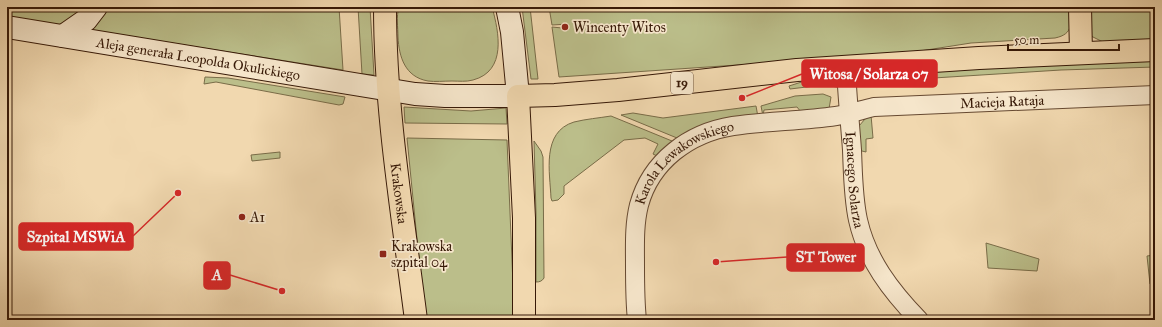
<svg xmlns="http://www.w3.org/2000/svg" width="1162" height="327" font-family="'IM FELL Great Primer',serif">
  <rect width="100%" height="100%" fill="#f1d8af"/>
  <filter id="stains"><feTurbulence type="fractalNoise" baseFrequency=".005" numOctaves="4"/><feColorMatrix values="0 0 0 0 .2 0 0 0 0 .09 0 0 0 0 .02 0 0 0 .5 -.17"/></filter>
  <radialGradient id="worn" r=".72"><stop offset=".6" stop-color="#630" stop-opacity="0"/><stop offset="1" stop-color="#630" stop-opacity=".3"/></radialGradient>
  <!-- green -->
  <path fill="#bbbe8a" stroke="#796c48" d="M 7,7 L 87,7 L 80,16 L 59,25 L 7,18 Z
    M 106,7 L 339,7 L 343,70 L 89,30 Z
    M 358,7 L 370,7 L 374,75 L 362,74 Z
    M 399,7 L 492,7 C 499,32 507,71 473,80 C 466,82 459,81 452,81 C 444,81 435,82 428,81 C 405,77 399,57 398,37 C 398,27 396,17 399,7 Z
    M 522,7 L 530,7 L 538,79 L 531,79 Z
    M 549,7 L 1070,7 C 1071,23 1074,34 1055,38 L 971,43 L 901,54 L 559,77 L 552,27 L 562,28 L 562,29 L 568,30 L 568,24 L 552,25 Z
    M 1086,7 L 1155,7 L 1155,41 L 1103,42 L 1091,36 Z
    M 1155,59 L 1155,67 L 1061,70 L 870,82 L 855,86 L 857,81 L 863,75 Z
    M 205,77 L 228,78 L 345,97 L 343,104 L 339,105 L 216,82 L 204,84 Z
    M 811,79 L 827,79 L 837,87 L 823,85 L 790,89 L 789,86 Z
    M 823,94 L 831,97 L 829,109 L 801,112 L 797,107 L 764,110 L 763,116 L 761,106 L 795,96 Z
    M 756,106 L 758,117 L 698,128 L 677,138 L 621,115 L 633,113 L 663,118 Z
    M 404,107 L 471,111 L 506,108 L 507,124 L 405,123 Z
    M 871,115 L 873,138 L 866,139 L 866,152 L 862,151 L 860,150 L 859,126 L 865,119 Z
    M 611,116 L 672,141 L 657,156 L 653,154 L 658,144 L 645,138 L 624,140 L 564,186 L 564,194 L 558,200 L 552,201 L 551,198 C 550,173 541,132 574,122 C 586,119 599,118 611,116 Z
    M 407,138 L 507,140 L 514,309 L 511,320 L 425,320 Z
    M 534,141 L 541,151 L 543,157 L 544,278 C 542,281 540,282 536,282 L 536,213 Z
    M 280,152 L 280,158 L 252,161 L 251,155 Z
    M 986,243 L 1039,259 L 1037,271 L 988,268 Z
    M 1155,255 L 1155,284 L 1150,284 L 1147,256 Z"/>
  <g fill="none" stroke-linecap="round" stroke-linejoin="round">
    <defs>
      <g id="minor">
        <path id="s1" d="M 846,67 C 847,95 850,122 852,150 C 853,173 853,197 858,220 C 867,260 891,291 919,320"/>
        <path id="s2" d="M 637,320 C 635,302 635,284 635,265 C 635,245 634,225 639,205 C 651,161 689,133 733,126 C 767,121 802,121 836,116 C 849,114 861,110 874,107 L 1155,95"/>
      </g>
      <g id="secondary">
        <path id="s3" d="M 7,27 L 415,94 L 445,96 L 518,96 L 512,32 L 507,7"/>
        <path d="M 63,36 L 86,20 L 96,7"/>
      </g>
      <g id="primary">
        <path id="s4" d="M 385,7 C 385,111 403,217 416,320"/>
        <path d="M 1080,7 L 1081,53"/>
        <path d="M 524,320 L 524,218 L 518,96 L 555,95 L 618,90 L 797,70 L 979,58 L 1155,50"/>
      </g>
    </defs>
    <!-- minor casing -->
    <use href="#minor" stroke="#664931" stroke-width="20"/>
    <!-- secondary casing -->
    <use href="#secondary" stroke="#371907" stroke-width="24"/>
    <!-- primary casing -->
    <use href="#primary" stroke="#371907" stroke-width="24"/>
    <!-- minor -->
    <use href="#minor" stroke="#f6e6cb" stroke-width="18"/>
    <!-- secondary -->
    <use href="#secondary" stroke="#f6e6cb" stroke-width="22"/>
    <!-- primary -->
    <use href="#primary" stroke="#f1d8af" stroke-width="22"/>
  </g>
  <!-- markers -->
  <g fill="#8f2418" stroke="#f6e6cb" stroke-width="1.5">
    <circle cx="565" cy="27" r="4"/>
    <circle cx="242" cy="217" r="4"/>
    <rect x="379" y="250" width="8" height="8" rx="2"/>
  </g>
  <g text-anchor="middle" dominant-baseline="central" stroke-width="3.5" stroke-linejoin="round" paint-order="stroke">
    <!-- shield labels -->
    <rect fill="#f6e6cb" stroke="#705642" stroke-width="1" x="671" y="72" width="22" height="22" rx="3"/>
    <g font-size="13" font-weight="bold" fill="#371907">
      <text x="682" y="83">19</text>
    </g>
    <!-- poi labels -->
    <g font-size="14" fill="#371907" stroke="#f6e6cb" text-anchor="start">
      <text x="573" y="27">Wincenty Witos</text>
      <text x="250" y="217">A1</text>
      <text x="391" y="246">Krakowska<tspan x="391" dy="16">szpital 04</tspan></text>
    </g>
    <!-- street labels -->
    <g font-size="14" fill="#371907" stroke="#f6e6cb">
      <text stroke="none"><textPath href="#s3" startOffset="194">Aleja generała Leopolda Okulickiego</textPath></text>
      <text stroke="none"><textPath href="#s2" startOffset="516">Macieja Rataja</textPath></text>
      <text stroke="none"><textPath href="#s2" startOffset="181">Karola Lewakowskiego</textPath></text>
      <text stroke="none"><textPath href="#s1" startOffset="113">Ignacego Solarza</textPath></text>
      <text stroke="none"><textPath href="#s4" startOffset="187">Krakowska</textPath></text>
    </g>
  </g>
  <!-- callouts -->
  <path fill="none" stroke="#d62828" stroke-width="1.5" d="M742 98L802 74M178 193L133 236M716 262L787 257M282 291L230 275"/>
  <g fill="#d62828" stroke="#f6e6cb" stroke-width="1.5">
    <circle cx="742" cy="98" r="4"/>
    <circle cx="178" cy="193" r="4"/>
    <circle cx="716" cy="262" r="4"/>
    <circle cx="282" cy="291" r="4"/>
  </g>
  <g fill="#d62828" stroke="#d62828" stroke-width="1.5">
    <rect x="802" y="60" width="135" height="27" rx="4"/>
    <rect x="19" y="223" width="114" height="27" rx="4"/>
    <rect x="787" y="244" width="77" height="27" rx="4"/>
    <rect x="204" y="262" width="26" height="27" rx="4"/>
  </g>
  <g font-size="15" text-anchor="middle" font-weight="bold" fill="#fff">
    <text x="869" y="79">Witosa / Solarza 07</text>
    <text x="76" y="242">Szpital MSWiA</text>
    <text x="826" y="262">ST Tower</text>
    <text x="217" y="280">A</text>
  </g>
  <!-- margin -->
  <rect width="1162" height="327" fill="none" stroke="#f1d8af" stroke-width="24"/>
  <rect x="8" y="8" width="1146" height="311" fill="none" stroke="#371907" stroke-width="2"/>
  <rect x="12" y="12" width="1138" height="303" fill="none" stroke="#371907"/>
  <!-- scale -->
  <path d="M1008 44v6h111v-6" fill="none" stroke="#371907" stroke-width="2"/>
  <text x="1014" y="44" font-size="12" fill="#371907" stroke="#f6e6cb" stroke-width="3" paint-order="stroke">50 m</text>
  <rect width="100%" height="100%" filter="url(#stains)"/>
  <rect width="100%" height="100%" fill="url(#worn)"/>
</svg>
